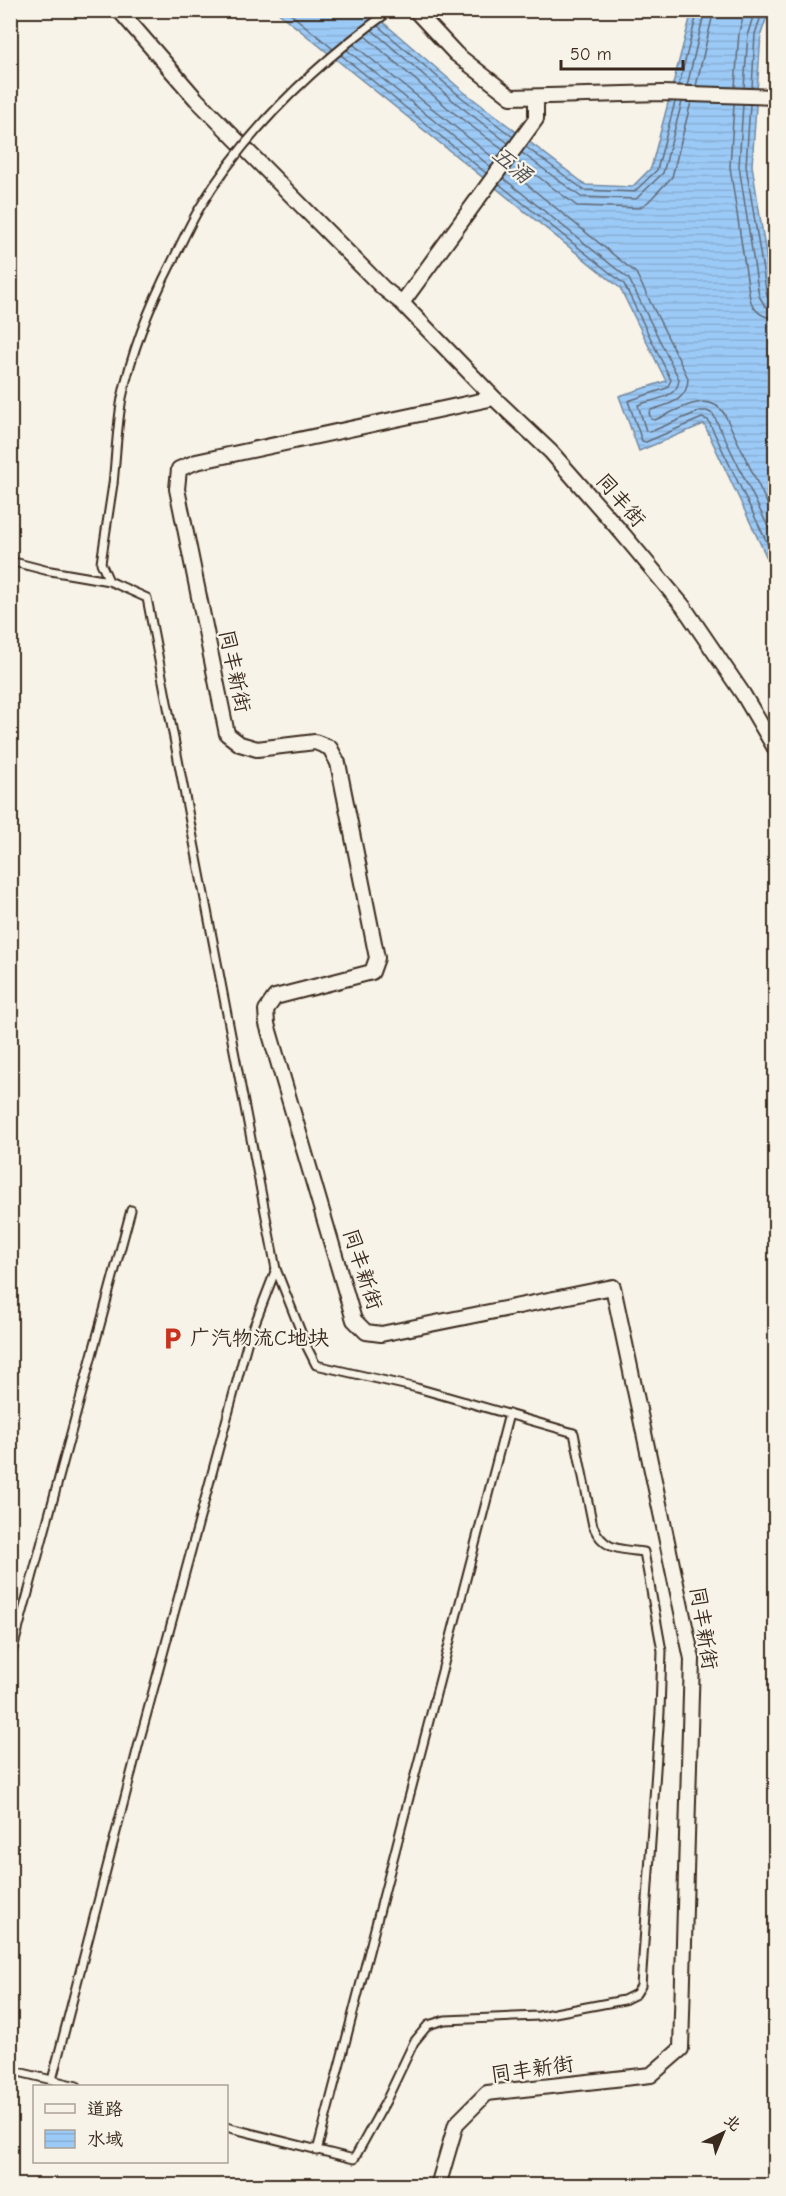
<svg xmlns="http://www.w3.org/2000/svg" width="786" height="2196" font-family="'Comic Neue','LXGW WenKai TC',sans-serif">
  <defs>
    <pattern id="water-rules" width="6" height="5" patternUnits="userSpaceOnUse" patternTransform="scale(1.5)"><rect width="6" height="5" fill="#9ccaf7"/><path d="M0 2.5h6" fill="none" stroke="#87aed3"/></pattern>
  </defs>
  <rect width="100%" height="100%" fill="#f7f3e8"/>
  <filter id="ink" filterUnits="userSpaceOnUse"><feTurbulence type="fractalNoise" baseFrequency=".0167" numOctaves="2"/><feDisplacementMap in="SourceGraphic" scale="12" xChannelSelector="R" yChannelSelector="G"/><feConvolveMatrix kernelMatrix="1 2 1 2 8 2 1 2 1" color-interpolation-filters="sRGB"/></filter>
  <g filter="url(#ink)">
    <!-- water -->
    <path fill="url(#water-rules)" stroke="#758aa0" stroke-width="1.5" d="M 276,11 L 370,11 L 464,92 L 586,185 L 632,187 L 651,168 L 692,11 L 769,11 L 761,34 L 752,165 L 775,313 L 775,575 L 704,424 L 639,451 L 619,396 L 666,381 L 620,288 Z"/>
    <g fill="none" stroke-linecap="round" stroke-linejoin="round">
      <!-- shore -->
      <path stroke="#626a75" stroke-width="1.5" d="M 286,10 L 333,49
        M 378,26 L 461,97 L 513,137
        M 372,30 L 456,103 L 508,143
        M 365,36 L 450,110 L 503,150
        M 354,45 L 496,160
        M 347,50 L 491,167
        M 341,55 L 486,173
        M 679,85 L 698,10
        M 687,86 L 705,10
        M 696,86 L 714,10
        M 735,87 L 739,32 L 745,10
        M 744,88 L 748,33 L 755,10
        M 752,88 L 755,34 L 763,10
        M 734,104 L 730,167 L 750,299 C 754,311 763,318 776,318
        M 743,104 L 739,166 L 759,296 L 765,306 L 776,309
        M 750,104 L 746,166 L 767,296 L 770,300 L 776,301
        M 526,147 L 584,190 L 634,192 L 657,170 L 675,102
        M 522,153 L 581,197 L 636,199 L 663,173 L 682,102
        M 516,160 L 577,206 L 639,208 L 648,202 L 672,177 L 691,102
        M 509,170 L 636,273 L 688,378 C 688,401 669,404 651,410 L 649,413 L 651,419 L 655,420 C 676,411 709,388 725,415 L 776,522
        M 503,178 L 629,279 L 679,379 C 678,399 653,399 638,405 L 646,431 L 650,432 L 700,411 L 707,411 L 713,414 L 776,543
        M 499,184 L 624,284 L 671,380 L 667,388 L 628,401 L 642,441 L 646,442 L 702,418 L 708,420 L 776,561"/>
      <defs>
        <path id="lane" d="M 10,561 L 45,570 L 109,581 L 147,598 L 276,1269 L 307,1347 L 316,1365 L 417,1388 L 574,1433 L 593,1526 C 604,1551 620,1549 644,1552 L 662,1651 L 660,1712 L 641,1986 L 636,1994 L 624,2000 L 539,2016 L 445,2020 L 428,2025 L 414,2042 L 386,2101 L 354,2159 L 226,2127
          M 109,581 L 101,563 L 113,484
          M 10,1660 L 131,1210
          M 10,2070 L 77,2086
          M 52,2080 L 140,1739 L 247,1344 L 276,1269
          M 317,2151 L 509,1414"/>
        <path id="street" d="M 119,10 L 196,99 L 383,288 L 402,303 L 494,398 L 551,452 L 622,533 L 683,606 L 743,694 L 776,750
          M 415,10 L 456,54 L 511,97 L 662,93 L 776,97
          M 402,303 L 536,119 L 536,97
          M 438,2186 L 456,2124 L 487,2093 L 651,2075 L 681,2049 L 692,1659 L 613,1287 L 381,1334 L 366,1332 L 354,1320 L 267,1024 L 266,1010 L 275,997 L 372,972 L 377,958 L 338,763 L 330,748 L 315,742 L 257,749 L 240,744 L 227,734 L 177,489 L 179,469 L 196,462 L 494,398"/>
      </defs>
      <!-- lane casing -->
      <use href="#lane" stroke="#3b2a1e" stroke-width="11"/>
      <!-- street casing -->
      <use href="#street" stroke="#3b2a1e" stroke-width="18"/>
      <!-- lane -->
      <use href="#lane" stroke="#f7f3e8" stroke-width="7"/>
      <!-- street -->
      <use href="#street" stroke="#f7f3e8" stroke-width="14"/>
      <defs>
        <path id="lane-bridge" d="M 113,484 C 116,456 117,426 122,398 C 132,350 150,305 172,262 C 181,244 189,226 199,209 C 247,129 316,64 391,10"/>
      </defs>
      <!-- lane-bridge casing -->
      <use href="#lane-bridge" stroke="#3b2a1e" stroke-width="11" stroke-linecap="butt"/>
      <!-- lane-bridge -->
      <use href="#lane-bridge" stroke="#f7f3e8" stroke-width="7"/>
    </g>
  </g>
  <!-- icons -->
  <defs>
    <symbol id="parking-bare" viewBox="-9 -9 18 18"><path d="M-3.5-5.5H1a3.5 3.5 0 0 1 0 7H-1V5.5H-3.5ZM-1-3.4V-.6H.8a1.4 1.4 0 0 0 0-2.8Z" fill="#c8321e" stroke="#f7f3e8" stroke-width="2.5" paint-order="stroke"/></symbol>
  </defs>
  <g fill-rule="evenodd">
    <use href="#parking-bare" x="156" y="1322" width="33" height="33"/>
  </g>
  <g text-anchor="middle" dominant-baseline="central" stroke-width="4.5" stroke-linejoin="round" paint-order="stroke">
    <!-- street labels -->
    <g font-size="21" fill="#3b2a1e" stroke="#f7f3e8">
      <text transform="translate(621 500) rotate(49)">同丰街</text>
      <text transform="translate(235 671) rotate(78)">同丰新街</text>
      <text transform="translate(363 1269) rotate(72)">同丰新街</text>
      <text transform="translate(704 1628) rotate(81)">同丰新街</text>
      <text transform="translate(532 2069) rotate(-8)">同丰新街</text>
    </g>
    <!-- poi labels -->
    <g font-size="21" fill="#3b2a1e" stroke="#f7f3e8" text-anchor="start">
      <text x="190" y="1338">广汽物流C地块</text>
    </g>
    <!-- water labels -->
    <g font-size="22" font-style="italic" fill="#535254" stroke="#f7f3e8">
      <text transform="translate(512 165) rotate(40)">五涌</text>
    </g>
  </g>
  <!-- margin -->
  <rect width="786" height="2196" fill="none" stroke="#f7f3e8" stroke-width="36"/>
  <rect x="18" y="18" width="750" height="2160" fill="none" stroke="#3b2a1e" stroke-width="2" filter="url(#ink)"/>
  <!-- legend -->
  <rect x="33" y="2085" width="195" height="78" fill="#f7f3e8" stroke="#aca397" stroke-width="1.5"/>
  <rect x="45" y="2104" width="30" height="9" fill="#f7f3e8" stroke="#aca397" stroke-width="1.5"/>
  <text x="87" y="2115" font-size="18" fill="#3b2a1e">道路</text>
  <rect x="45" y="2130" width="30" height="18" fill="url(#water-rules)" stroke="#aca397" stroke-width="1.5"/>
  <text x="87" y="2145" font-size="18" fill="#3b2a1e">水域</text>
  <!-- north arrow -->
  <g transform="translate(723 2133) rotate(43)" stroke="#f7f3e8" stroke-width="4.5" paint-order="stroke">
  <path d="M0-4.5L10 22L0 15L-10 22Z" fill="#3b2a1e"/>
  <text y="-9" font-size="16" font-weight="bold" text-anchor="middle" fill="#3b2a1e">北</text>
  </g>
  <!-- scale -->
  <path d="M561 60v9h122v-9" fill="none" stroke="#3b2a1e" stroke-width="3"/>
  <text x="570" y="60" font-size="18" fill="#3b2a1e" stroke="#f7f3e8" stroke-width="4.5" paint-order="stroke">50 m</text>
</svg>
